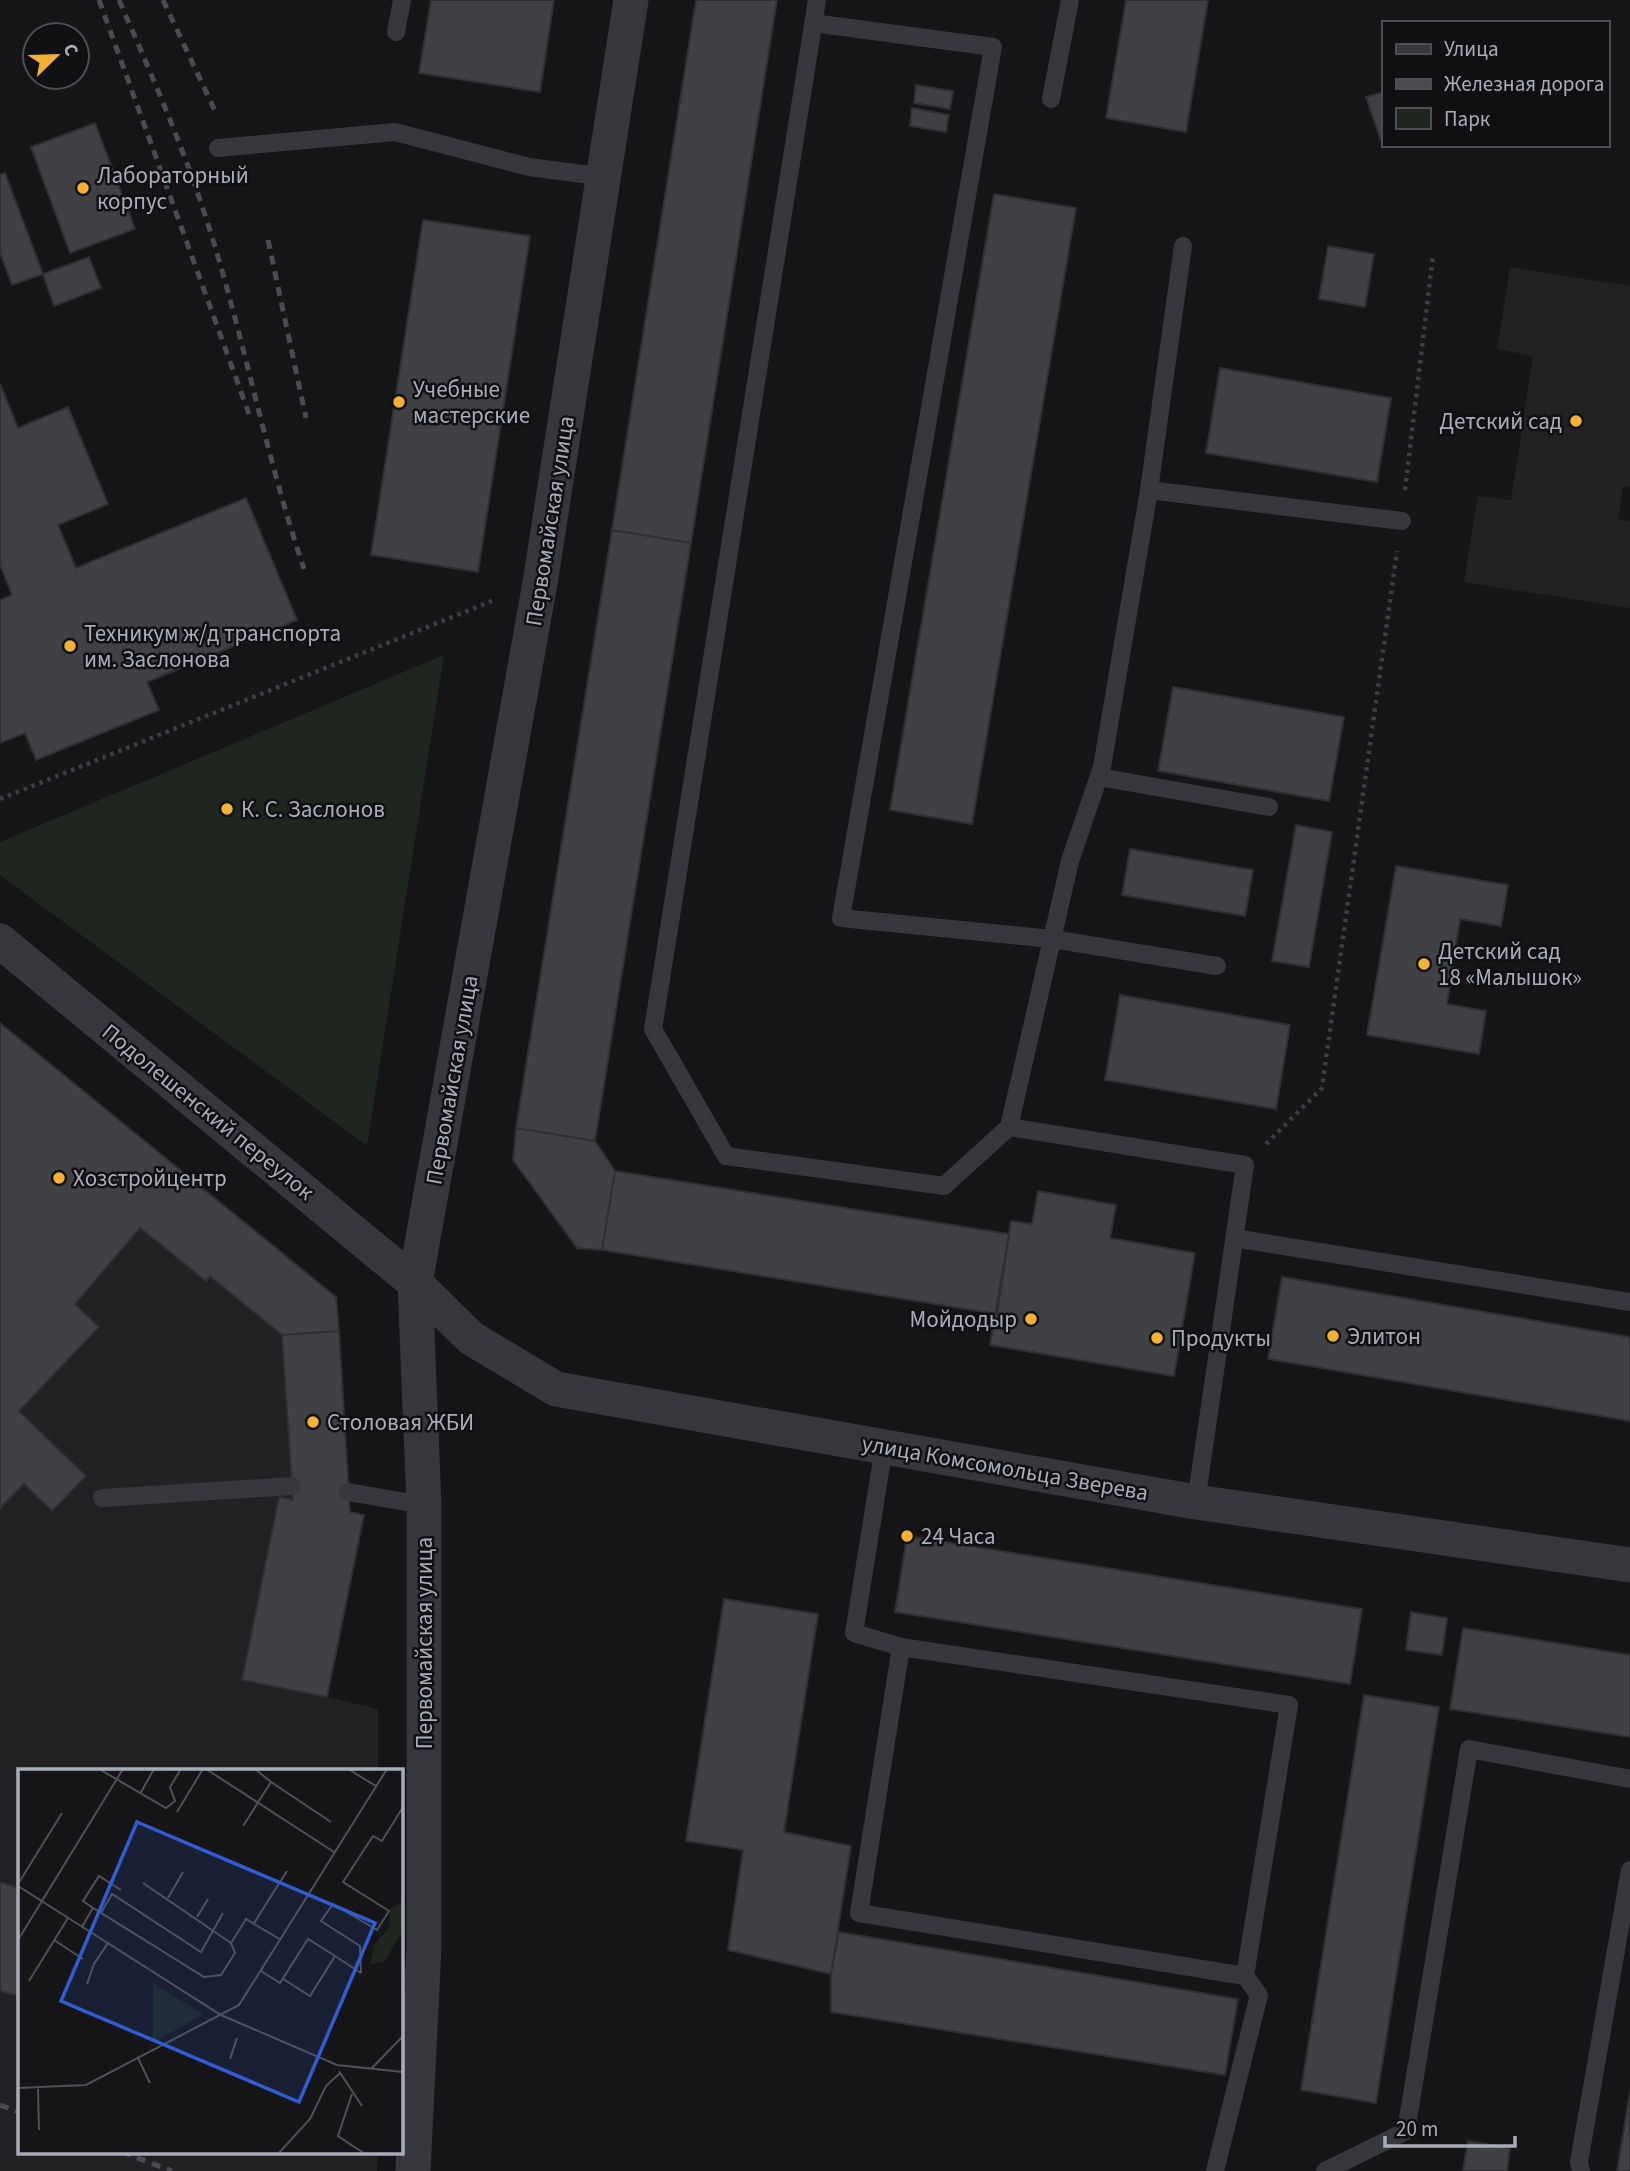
<svg xmlns="http://www.w3.org/2000/svg" width="1630" height="2171" font-family="'Source Sans 3',sans-serif">
  <rect width="100%" height="100%" fill="#161618"/>
  <!-- built -->
  <path fill="#222225" d="M 1510,267 L 1630,286 L 1630,487 L 1623,486 L 1618,519 L 1630,521 L 1630,608 L 1464,582 L 1478,496 L 1511,500 L 1533,356 L 1497,349 Z
    M 0,1023 L 336,1297 L 350,1512 L 364,1515 L 327,1697 L 378,1709 L 378,1770 L 19,1770 L 19,2152 L 378,2152 L 377,2171 L 0,2171 Z"/>
  <!-- green -->
  <path fill="#1e261f" d="M 444,655 L 367,1146 L 0,875 L 0,842 Z"/>
  <!-- building -->
  <path fill="#404145" stroke="#303034" stroke-width="2" d="M 431,0 L 554,0 L 540,92 L 419,73 Z
    M 696,0 L 777,0 L 691,543 L 612,530 Z
    M 1126,0 L 1208,0 L 1186,132 L 1106,118 Z
    M 916,85 L 953,91 L 950,109 L 914,103 Z
    M 1383,92 L 1383,141 L 1381,141 L 1366,97 Z
    M 912,108 L 949,115 L 946,132 L 910,126 Z
    M 95,123 L 135,229 L 70,253 L 31,147 Z
    M 5,173 L 43,274 L 12,285 L 0,253 L 0,175 Z
    M 994,194 L 1076,208 L 972,824 L 890,810 Z
    M 423,220 L 530,236 L 478,572 L 371,555 Z
    M 1328,246 L 1374,254 L 1365,307 L 1319,299 Z
    M 89,257 L 101,288 L 54,306 L 43,274 Z
    M 1220,368 L 1391,398 L 1377,482 L 1206,453 Z
    M 0,384 L 18,428 L 68,407 L 108,504 L 58,525 L 76,568 L 246,498 L 297,620 L 147,682 L 159,710 L 36,760 L 25,733 L 0,743 L 0,600 L 12,595 L 0,565 Z
    M 612,530 L 691,543 L 595,1141 L 516,1128 Z
    M 1173,687 L 1344,717 L 1329,801 L 1158,771 Z
    M 1296,825 L 1332,832 L 1309,967 L 1272,961 Z
    M 1130,849 L 1253,870 L 1245,916 L 1122,895 Z
    M 1396,866 L 1508,885 L 1501,926 L 1460,919 L 1447,1004 L 1486,1011 L 1479,1054 L 1367,1035 Z
    M 1120,995 L 1290,1025 L 1276,1109 L 1105,1080 Z
    M 0,1023 L 336,1297 L 339,1331 L 282,1335 L 210,1276 L 206,1281 L 140,1228 L 75,1304 L 99,1327 L 19,1411 L 86,1476 L 52,1511 L 24,1484 L 0,1508 Z
    M 516,1128 L 595,1141 L 615,1171 L 602,1250 L 577,1248 L 513,1160 Z
    M 615,1171 L 1009,1234 L 997,1314 L 602,1250 Z
    M 1038,1191 L 1116,1205 L 1110,1238 L 1195,1253 L 1174,1376 L 990,1345 L 1011,1221 L 1032,1224 Z
    M 1282,1277 L 1630,1337 L 1630,1421 L 1268,1359 Z
    M 339,1331 L 350,1512 L 364,1515 L 327,1697 L 242,1680 L 279,1497 L 293,1500 L 282,1335 Z
    M 907,1536 L 1362,1609 L 1350,1684 L 895,1612 Z
    M 724,1599 L 818,1614 L 784,1832 L 851,1846 L 831,1974 L 728,1950 L 743,1850 L 686,1841 Z
    M 1411,1612 L 1447,1618 L 1442,1655 L 1406,1650 Z
    M 1463,1628 L 1630,1655 L 1630,1737 L 1450,1709 Z
    M 1364,1695 L 1439,1707 L 1376,2103 L 1301,2090 Z
    M 0,1882 L 19,1888 L 19,1996 L 0,1991 Z
    M 839,1932 L 1238,1999 L 1225,2075 L 831,2012 L 831,1974 Z
    M 1630,2092 L 1630,2171 L 1617,2171 Z
    M 1468,2141 L 1510,2148 L 1507,2171 L 1463,2171 Z"/>
  <g fill="none" stroke-linecap="round" stroke-linejoin="round">
    <!-- path -->
    <path stroke="#3d3f44" stroke-width="4.5" stroke-dasharray="3.5 5" stroke-linecap="butt" d="M 1405,490 L 1433,255
      M 0,799 L 497,599
      M 1266,1144 L 1322,1088 L 1397,551"/>
    <!-- service -->
    <path stroke="#37383d" stroke-width="18" d="M 817,0 L 653,1029 L 726,1156 L 944,1186 L 1009,1127 L 1245,1165 L 1196,1502
      M 813,23 L 993,47 L 841,918 L 1052,939 L 1217,966
      M 396,32 L 402,0
      M 1051,99 L 1070,0
      M 218,148 L 395,132 L 529,167 L 605,177
      M 1149,490 L 1402,521
      M 1099,777 L 1269,807
      M 1009,1127 L 1070,861 L 1102,767 L 1149,490 L 1183,246
      M 1234,1238 L 1630,1302
      M 884,1447 L 854,1633 L 901,1647 L 1289,1705 L 1245,1976 L 859,1913 L 901,1647
      M 348,1492 L 424,1505
      M 102,1498 L 292,1486
      M 1215,2171 L 1259,1995 L 1245,1976
      M 1325,2171 L 1406,2131 L 1469,1749 L 1630,1779
      M 1581,2171 L 1579,2162 L 1630,1870"/>
    <!-- minor -->
    <path stroke="#37383d" stroke-width="35" d="M 0,941 L 415,1283 L 471,1338 L 556,1389 L 1196,1502 L 1630,1565
      M 413,2171 L 424,1947 L 424,1505 L 415,1283 L 540,583 L 631,0"/>
    <!-- rail -->
    <path stroke="#4a4c52" stroke-width="5" stroke-dasharray="9 7" stroke-linecap="butt" d="M 99,0 L 249,414
      M 119,0 C 153,78 187,155 212,237 C 246,347 267,460 304,569
      M 163,0 L 216,113
      M 268,240 L 306,418
      M 0,2105 L 19,2112
      M 122,2152 L 172,2171"/>
  </g>
  <!-- markers -->
  <g fill="#f2b134" stroke="#111113" stroke-width="2.5">
    <circle cx="83" cy="188" r="7"/>
    <circle cx="399" cy="402" r="7"/>
    <circle cx="1576" cy="421" r="7"/>
    <circle cx="70" cy="646" r="7"/>
    <circle cx="227" cy="809" r="7"/>
    <circle cx="1424" cy="964" r="7"/>
    <circle cx="59" cy="1178" r="7"/>
    <circle cx="1031" cy="1319" r="7"/>
    <circle cx="1333" cy="1336" r="7"/>
    <circle cx="1157" cy="1338" r="7"/>
    <circle cx="313" cy="1422" r="7"/>
    <circle cx="907" cy="1536" r="7"/>
  </g>
  <g text-anchor="middle" dominant-baseline="central" stroke-width="5" stroke-linejoin="round" paint-order="stroke">
    <!-- poi labels -->
    <g font-size="23" fill="#a8adb8" stroke="#111113" text-anchor="start">
      <text x="97" y="175">Лабораторный<tspan x="97" dy="26">корпус</tspan></text>
      <text x="413" y="389">Учебные<tspan x="413" dy="26">мастерские</tspan></text>
      <text x="1562" y="421" text-anchor="end">Детский сад</text>
      <text x="84" y="633">Техникум ж/д транспорта<tspan x="84" dy="26">им. Заслонова</tspan></text>
      <text x="241" y="809">К. С. Заслонов</text>
      <text x="1438" y="951">Детский сад<tspan x="1438" dy="26">18 «Малышок»</tspan></text>
      <text x="73" y="1178">Хозстройцентр</text>
      <text x="1017" y="1319" text-anchor="end">Мойдодыр</text>
      <text x="1347" y="1336">Элитон</text>
      <text x="1171" y="1338">Продукты</text>
      <text x="327" y="1422">Столовая ЖБИ</text>
      <text x="921" y="1536">24 Часа</text>
    </g>
    <!-- street labels -->
    <g font-size="23" fill="#a8adb8" stroke="#111113">
      <text transform="translate(550 521) rotate(-81)">Первомайская улица</text>
      <text transform="translate(452 1080) rotate(-80)">Первомайская улица</text>
      <text transform="translate(208 1112) rotate(39)">Подолешенский переулок</text>
      <text transform="translate(1005 1468) rotate(10)">улица Комсомольца Зверева</text>
      <text transform="translate(424 1643) rotate(-90)">Первомайская улица</text>
    </g>
  </g>
  <!-- overview -->
  <g transform="translate(18 1769)">
    <rect width="385" height="385" fill="#161618"/>
    <path d="M 381,134 L 385,135 L 385,161 L 366,193 L 352,195 L 356,176 L 372,157 L 372,141 ZM 135,214 L 185,245 L 136,274 L 135,273 Z" fill="#1e261f"/>
    <path fill="none" stroke="#505258" stroke-width="2" d="M 81,0 L 148,39 L 157,32 L 152,18 L 163,0M 188,0 L 316,83M 330,0 L 358,17M 253,13 L 313,53M 122,25 L 136,0M 159,43 L 185,0M 225,57 L 253,13 L 237,0M 125,114 L 213,174M 0,115 L 44,44M 0,117 L 203,246 L 319,296 L 385,303M 150,129 L 165,103M 75,139 L 65,132 L 81,107 L 103,121M 83,144 L 94,125 L 183,183 L 205,144M 179,148 L 190,130M 236,154 L 269,102M 64,158 L 75,139 L 186,208 L 203,206 L 217,184 L 213,174 L 228,150 L 263,171M 0,171 L 105,0M 36,171 L 65,190M 317,187 L 343,204M 243,202 L 262,214 L 290,170 L 317,187 L 292,227 L 265,210M 343,204 L 342,177 L 303,152 L 315,135 L 359,161 L 371,142 L 325,113 L 355,67 L 364,72 L 385,38M 11,212 L 50,149M 69,215 L 76,195 L 90,174M 120,289 L 132,314M 212,290 L 219,269M 353,300 L 385,267M 321,302 L 344,337M 0,319 L 68,316 L 221,236 L 369,0M 20,320 L 21,361M 334,325 L 320,367 L 347,385M 260,385 L 292,350 L 308,317 L 322,304"/>
    <path fill="#325cd3" fill-opacity="0.15" stroke="#325cd3" stroke-width="3.5" d="M 119,53 L 357,154 L 281,333 L 43,232 Z"/>
    <rect width="385" height="385" fill="none" stroke="#a8adb8" stroke-width="3.5"/>
  </g>
  <!-- legend -->
  <rect x="1382" y="21" width="228" height="126" fill="#111113" stroke="#4d4f55" stroke-width="2"/>
  <rect x="1396" y="44" width="35" height="10" fill="#37383d" stroke="#4d4f55" stroke-width="2"/>
  <text x="1444" y="56" font-size="21" fill="#a8adb8">Улица</text>
  <rect x="1396" y="79" width="35" height="10" fill="#4a4c52" stroke="#4d4f55" stroke-width="2"/>
  <text x="1444" y="91" font-size="21" fill="#a8adb8">Железная дорога</text>
  <rect x="1396" y="108" width="35" height="21" fill="#1e261f" stroke="#4d4f55" stroke-width="2"/>
  <text x="1444" y="126" font-size="21" fill="#a8adb8">Парк</text>
  <!-- north arrow -->
  <g transform="translate(56 56) rotate(67)"><circle r="33" fill="#111113" stroke="#4d4f55" stroke-width="2"/>
  <path d="M0-5L12 26L0 18L-12 26Z" fill="#f2b134"/>
  <text y="-10" font-size="19" font-weight="bold" text-anchor="middle" fill="#a8adb8">С</text>
  </g>
  <!-- scale -->
  <path d="M1385 2136v10h130v-10" fill="none" stroke="#a8adb8" stroke-width="3.5"/>
  <text x="1396" y="2136" font-size="21" fill="#a8adb8" stroke="#111113" stroke-width="5" paint-order="stroke">20 m</text>
</svg>
